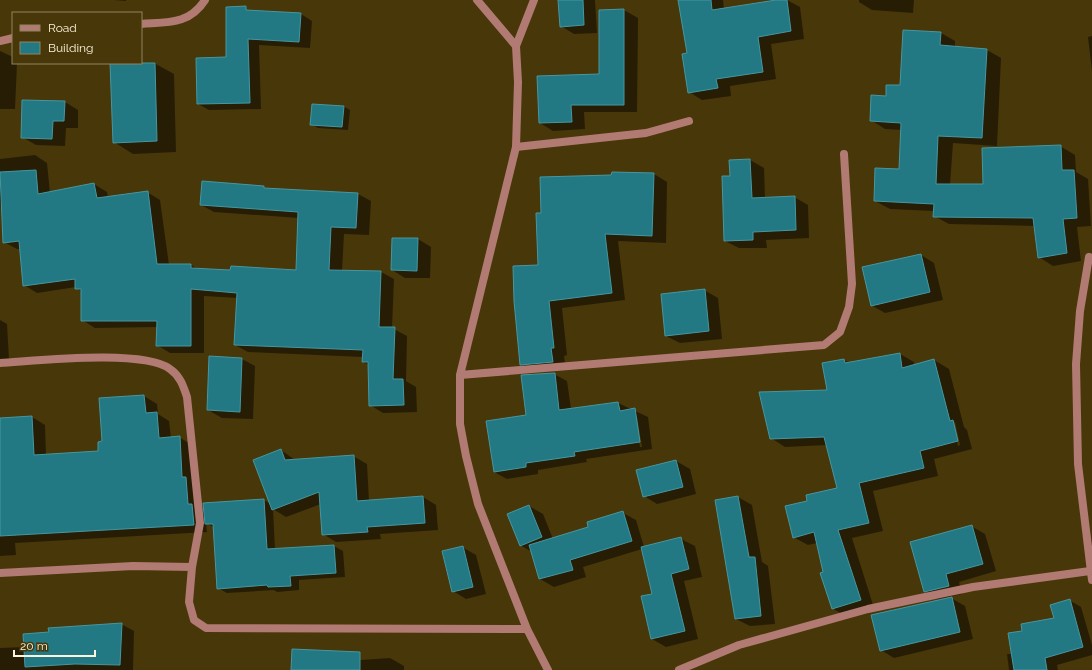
<svg xmlns="http://www.w3.org/2000/svg" width="1092" height="670" font-family="Raleway,sans-serif">
  <rect width="100%" height="100%" fill="#483709"/>
  <!-- shadow -->
  <path fill="#0007" fill-rule="evenodd" d="M 114,0 L 126,0 L 126,1 Z
    M 559,0 L 595,0 L 597,33 L 574,34 L 561,26 Z
    M 679,0 L 723,0 L 724,9 L 787,0 L 800,7 L 804,39 L 771,44 L 776,79 L 730,86 L 731,96 L 702,100 L 689,92 L 688,54 Z
    M 859,0 L 914,0 L 913,13 L 872,10 L 859,2 Z
    M 227,10 L 301,14 L 312,21 L 310,48 L 259,45 L 261,109 L 209,110 L 198,104 L 227,58 Z
    M 624,10 L 638,18 L 637,112 L 584,112 L 585,129 L 553,131 L 540,123 L 600,75 L 600,11 Z
    M 941,33 L 955,41 L 955,47 L 987,50 L 1001,58 L 997,146 L 953,143 L 950,185 L 984,185 L 1060,146 L 1075,155 L 1076,172 L 1088,179 L 1091,226 L 1077,227 L 1081,261 L 1053,266 L 1039,257 L 1035,226 L 949,224 L 934,216 L 934,211 L 890,209 L 875,201 L 899,170 L 902,130 L 885,129 L 871,120 L 886,97 L 901,86 Z
    M 1092,36 L 1092,71 L 1088,37 Z
    M 0,51 L 13,57 L 13,63 L 17,63 L 15,109 L 0,109 Z
    M 154,63 L 174,74 L 176,152 L 133,154 L 114,142 L 112,64 Z
    M 65,102 L 78,110 L 78,128 L 66,128 L 65,146 L 36,145 L 22,137 Z
    M 343,106 L 350,110 L 348,130 L 318,128 L 311,124 Z
    M 35,155 L 47,163 L 50,193 L 94,184 L 107,192 L 108,197 L 147,192 L 160,200 L 169,265 L 191,265 L 199,270 L 297,271 L 299,218 L 214,212 L 201,205 L 264,187 L 267,189 L 358,194 L 371,201 L 369,235 L 344,234 L 342,271 L 381,272 L 394,279 L 392,328 L 407,336 L 406,381 L 416,387 L 417,412 L 383,413 L 370,405 L 369,365 L 363,362 L 363,357 L 248,352 L 235,345 L 238,298 L 204,296 L 204,353 L 170,353 L 157,345 L 157,327 L 95,328 L 82,320 L 82,292 L 76,287 L 37,293 L 24,285 L 20,249 L 17,249 L 4,242 L 0,200 L 0,159 Z
    M 750,160 L 764,168 L 765,198 L 794,197 L 808,205 L 809,238 L 766,240 L 767,248 L 739,248 L 725,241 L 731,177 L 731,161 Z
    M 654,174 L 667,182 L 666,243 L 618,241 L 625,300 L 562,308 L 567,355 L 564,356 L 566,369 L 535,372 L 521,364 L 539,266 L 542,214 L 612,176 Z
    M 418,239 L 431,247 L 430,278 L 405,278 L 392,270 Z
    M 921,255 L 934,263 L 943,300 L 885,313 L 871,305 Z
    M 704,290 L 718,298 L 722,339 L 680,343 L 666,336 Z
    M 0,320 L 7,324 L 9,359 L 0,360 Z
    M 900,354 L 914,362 L 914,366 L 934,360 L 949,369 L 964,427 L 967,430 L 972,449 L 934,459 L 938,476 L 873,491 L 883,531 L 852,538 L 874,608 L 847,617 L 832,608 L 817,543 L 808,545 L 793,537 L 809,502 L 838,489 L 827,445 L 785,447 L 771,438 L 828,391 L 844,360 L 850,363 ZM 953,422 L 955,422 L 960,445 L 958,446 Z
    M 210,357 L 242,359 L 255,366 L 253,419 L 222,418 L 208,410 Z
    M 554,374 L 567,381 L 571,409 L 618,403 L 648,417 L 652,449 L 586,459 L 587,462 L 538,470 L 538,474 L 507,479 L 494,472 L 527,416 ZM 635,417 L 637,417 L 642,447 L 640,447 Z
    M 144,396 L 157,404 L 158,414 L 169,421 L 171,438 L 179,437 L 192,445 L 201,510 L 205,512 L 264,500 L 271,504 L 281,450 L 295,460 L 353,456 L 367,464 L 369,501 L 423,497 L 436,505 L 438,530 L 380,534 L 381,539 L 336,542 L 323,534 L 321,504 L 286,517 L 273,509 L 275,550 L 334,546 L 343,551 L 345,577 L 299,580 L 299,590 L 277,592 L 274,590 L 227,593 L 218,588 L 215,528 L 206,523 L 207,532 L 15,543 L 16,555 L 0,556 L 0,419 L 32,417 L 45,425 L 46,456 L 99,452 L 103,442 Z
    M 676,461 L 690,469 L 696,494 L 657,504 L 644,496 Z
    M 738,497 L 752,505 L 762,562 L 768,566 L 775,624 L 750,626 L 736,619 Z
    M 529,506 L 543,514 L 553,539 L 590,527 L 623,513 L 636,520 L 644,547 L 681,539 L 695,546 L 702,577 L 684,581 L 698,639 L 666,647 L 652,639 L 642,597 L 653,594 L 642,549 L 583,567 L 586,577 L 554,587 L 540,579 L 532,552 L 520,545 Z
    M 971,526 L 985,534 L 996,571 L 959,582 L 962,594 L 938,599 L 925,591 Z
    M 462,547 L 476,555 L 486,594 L 466,599 L 453,591 Z
    M 951,598 L 965,606 L 973,639 L 894,658 L 881,650 Z
    M 1069,600 L 1081,607 L 1092,645 L 1092,655 L 1057,665 L 1058,670 L 1009,670 L 1007,654 L 1012,654 L 1023,632 L 1055,618 Z
    M 121,624 L 134,631 L 133,670 L 0,670 L 0,648 L 24,647 L 50,633 Z
    M 390,658 L 404,666 L 404,670 L 292,670 L 346,661 Z"/>
  <!-- building -->
  <path fill="#227883" stroke="#4697a1" d="M 558,0 L 583,0 L 584,25 L 560,27 Z
    M 678,0 L 711,0 L 712,10 L 776,0 L 787,0 L 791,31 L 758,37 L 763,72 L 716,79 L 718,88 L 688,93 L 682,54 L 687,53 Z
    M 246,6 L 246,10 L 301,13 L 299,42 L 248,39 L 250,103 L 197,104 L 196,58 L 226,57 L 226,7 Z
    M 624,9 L 624,105 L 571,105 L 572,122 L 539,123 L 537,76 L 599,74 L 599,10 Z
    M 903,30 L 941,32 L 940,45 L 987,49 L 982,138 L 938,136 L 936,184 L 983,184 L 982,148 L 1061,145 L 1062,170 L 1074,170 L 1077,218 L 1063,219 L 1067,253 L 1038,258 L 1033,218 L 933,217 L 934,204 L 874,201 L 875,168 L 899,169 L 901,123 L 870,121 L 871,95 L 886,96 L 886,85 L 900,85 Z
    M 110,63 L 155,63 L 157,141 L 113,143 Z
    M 22,100 L 65,101 L 64,121 L 53,121 L 52,139 L 21,138 Z
    M 312,104 L 344,106 L 342,127 L 310,125 Z
    M 750,159 L 752,198 L 795,196 L 796,230 L 753,232 L 753,240 L 724,241 L 722,176 L 730,176 L 729,160 Z
    M 36,170 L 38,194 L 94,183 L 97,198 L 148,191 L 157,264 L 191,264 L 191,268 L 230,270 L 231,266 L 296,270 L 298,212 L 200,205 L 202,181 L 264,186 L 264,188 L 358,193 L 356,228 L 331,227 L 329,270 L 381,271 L 379,327 L 395,327 L 393,379 L 403,379 L 404,405 L 369,406 L 368,362 L 362,362 L 363,350 L 234,345 L 237,293 L 191,289 L 191,346 L 156,346 L 157,321 L 81,321 L 81,289 L 75,289 L 75,279 L 23,286 L 19,241 L 3,243 L 0,172 Z
    M 612,172 L 654,173 L 652,236 L 605,234 L 612,293 L 549,301 L 554,348 L 551,348 L 553,362 L 520,365 L 514,301 L 513,266 L 538,265 L 536,213 L 541,213 L 540,177 L 611,175 Z
    M 392,238 L 418,238 L 417,271 L 391,270 Z
    M 921,254 L 930,292 L 871,306 L 862,267 Z
    M 705,289 L 709,331 L 665,336 L 661,294 Z
    M 900,353 L 902,368 L 934,359 L 950,421 L 953,420 L 958,441 L 920,451 L 924,468 L 859,483 L 869,523 L 838,530 L 861,600 L 832,609 L 820,573 L 823,572 L 814,532 L 793,538 L 785,506 L 807,501 L 806,495 L 837,488 L 824,437 L 770,439 L 759,392 L 827,390 L 822,363 L 844,359 L 845,363 Z
    M 209,356 L 242,358 L 240,412 L 207,410 Z
    M 555,373 L 559,410 L 618,402 L 620,411 L 635,408 L 640,442 L 574,452 L 575,456 L 526,463 L 526,467 L 494,472 L 486,421 L 526,415 L 521,375 Z
    M 144,395 L 146,413 L 157,412 L 159,438 L 180,436 L 182,477 L 186,477 L 188,504 L 192,504 L 194,525 L 0,536 L 0,418 L 32,416 L 34,455 L 98,451 L 98,442 L 102,441 L 99,398 Z
    M 281,449 L 285,460 L 354,455 L 357,501 L 423,496 L 425,523 L 367,527 L 368,532 L 322,535 L 319,492 L 272,510 L 253,460 Z
    M 676,460 L 683,487 L 643,497 L 636,470 Z
    M 738,496 L 749,557 L 755,557 L 761,616 L 735,619 L 715,500 Z
    M 264,499 L 267,549 L 334,545 L 336,573 L 290,576 L 291,586 L 268,587 L 267,585 L 217,589 L 213,524 L 205,524 L 203,503 Z
    M 529,505 L 542,537 L 520,546 L 507,514 Z
    M 623,511 L 632,541 L 570,560 L 573,570 L 539,579 L 529,545 L 588,527 L 587,522 Z
    M 972,525 L 983,564 L 946,574 L 949,586 L 924,592 L 910,542 Z
    M 681,537 L 689,569 L 671,574 L 685,631 L 651,639 L 641,596 L 652,594 L 641,547 Z
    M 463,546 L 473,587 L 452,592 L 442,551 Z
    M 952,597 L 960,632 L 880,651 L 871,615 Z
    M 1070,599 L 1083,647 L 1045,658 L 1047,670 L 1014,670 L 1008,633 L 1022,631 L 1021,624 L 1054,618 L 1050,605 Z
    M 122,623 L 120,665 L 75,664 L 25,667 L 23,634 L 49,632 L 48,628 Z
    M 292,649 L 360,652 L 360,670 L 291,670 Z"/>
  <g fill="none" stroke-linecap="round" stroke-linejoin="round">
    <!-- lane -->
    <path stroke="#b17a73" stroke-width="8" d="M 516,147 L 646,133 L 689,121"/>
    <!-- street -->
    <path stroke="#b17a73" stroke-width="8" d="M 477,0 L 516,46 L 518,82 L 516,147 L 460,375 L 460,424 L 466,456 L 478,504 L 527,629 L 548,670
      M 141,24 C 167,22 189,25 205,0
      M 0,41 L 13,38
      M 516,46 L 534,0
      M 1089,257 L 1080,311 L 1076,364 L 1078,464 L 1092,580
      M 0,363 C 36,361 143,349 170,369 C 180,376 183,385 187,397 L 200,523 L 192,567
      M 460,375 L 824,345 L 840,332 L 849,307 L 852,284 L 844,154
      M 0,573 L 133,566 L 192,567 L 189,602 L 194,620 L 206,628 L 527,629
      M 679,670 L 739,645 L 868,609 L 973,587 L 1090,571"/>
  </g>
  <!-- legend -->
  <rect x="12" y="12" width="130" height="52" fill="#483709" stroke="#91835e"/>
  <rect x="20" y="25" width="20" height="6" fill="#b17a73" stroke="#91835e"/>
  <text x="48" y="32" font-size="12" fill="#fef4dd">Road</text>
  <rect x="20" y="42" width="20" height="12" fill="#227883" stroke="#91835e"/>
  <text x="48" y="52" font-size="12" fill="#fef4dd">Building</text>
  <!-- scale -->
  <path d="M14 650v6h81v-6" fill="none" stroke="#fef4dd" stroke-width="2"/>
  <text x="20" y="650" font-size="12" fill="#fef4dd" stroke="#483709" stroke-width="3" paint-order="stroke">20 m</text>
</svg>
